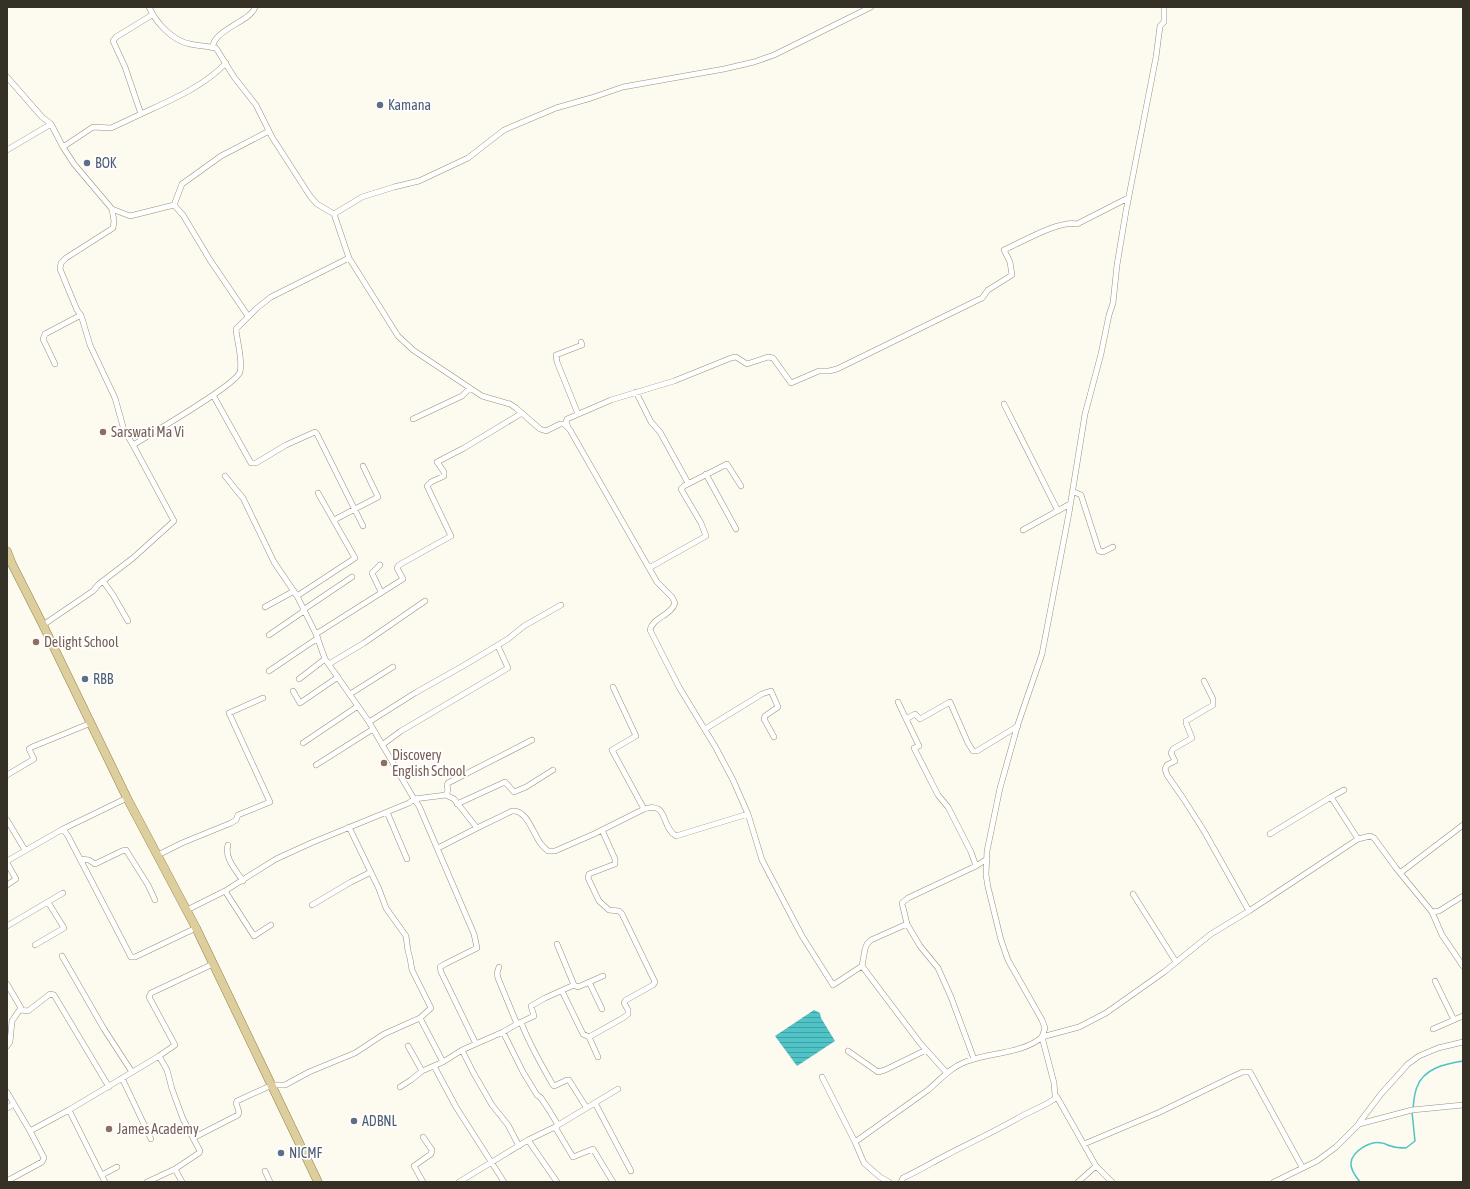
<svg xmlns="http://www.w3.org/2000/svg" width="1470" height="1189" font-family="'Asap Condensed',sans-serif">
  <defs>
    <pattern id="water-rules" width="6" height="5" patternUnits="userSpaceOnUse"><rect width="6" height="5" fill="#50c3c6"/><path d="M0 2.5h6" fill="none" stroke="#439fa1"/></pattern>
  </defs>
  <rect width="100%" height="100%" fill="#fdfaef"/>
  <!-- water -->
  <path fill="url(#water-rules)" d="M 814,1010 L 820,1013 L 821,1018 L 835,1041 L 797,1066 L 775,1036 Z"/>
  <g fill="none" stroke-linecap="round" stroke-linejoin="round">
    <!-- stream -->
    <path stroke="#50c3c6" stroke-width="1.5" d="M 1413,1108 C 1414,1101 1414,1094 1417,1087 C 1424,1068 1445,1064 1463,1061
      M 1360,1182 C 1356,1177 1350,1169 1351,1163 C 1352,1151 1371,1140 1382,1143 C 1385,1143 1388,1146 1391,1146 C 1396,1148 1401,1148 1406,1148 L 1415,1141 L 1412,1112"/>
    <defs>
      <path id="street" d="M 149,7 C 156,23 173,41 190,44 C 199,46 207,46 216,48 L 234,77 L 256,105 L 272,137 L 310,196 L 317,204 L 334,214
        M 212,48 C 213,45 214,41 216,39 C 224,27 252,19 255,7
        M 7,77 L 42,117 L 51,124 L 63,147 L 74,164 L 112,209 L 114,221 L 113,228 L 66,258 L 61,263 L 60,269 L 77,310 L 81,315 L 90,345 L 115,398 L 124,430 L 133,445
        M 141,114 C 171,100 203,87 226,63
        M 63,147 L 93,127 L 111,128 L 141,114 L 125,67 L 113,41 L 116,37 L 152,15
        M 7,150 L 51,124
        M 174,205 L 182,184 L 221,156 L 269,131
        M 112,209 L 130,216 L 174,205 L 183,215 L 210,260 L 248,316
        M 349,258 L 398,336 L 413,350 L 482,396 L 510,404 L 516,408 L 540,429 L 546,431 L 560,424 L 564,424 L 570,430 L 657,582 L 672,597 L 675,603 C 671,616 653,617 650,630 L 679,687 L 716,748 L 733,780 L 748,814 L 762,860 L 802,936 L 833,985 L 862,966 L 920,1043 L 946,1072
        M 55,364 L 43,339 L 45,334 L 81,315
        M 636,392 L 651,422 L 660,432 L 688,483
        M 213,395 L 251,463 L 256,463 L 286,445 L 315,432 L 317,434 L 363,526
        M 1004,404 L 1058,511
        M 578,414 L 557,362 L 556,355 L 582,345 L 581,342
        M 413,419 L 462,396 L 470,388
        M 568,427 L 566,422 L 567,419 L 611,400 L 674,381 L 731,358 L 736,357 L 747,364 L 768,357 L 773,358 L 791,383 L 819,371 L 829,371 L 837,369 L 982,298 L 988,290 L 1012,275 L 1010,262 L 1004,250 C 1022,242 1059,220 1077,224 L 1128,198
        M 706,474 L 736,529
        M 225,476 L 237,491 L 243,498 L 274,562 L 297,596 L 316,634
        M 1072,491 L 1081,495 L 1099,551 L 1103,552 L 1113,547
        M 334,520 L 378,497 L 363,466
        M 1023,530 L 1070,504
        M 380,565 L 372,573 L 381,592
        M 649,568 L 706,536 L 701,523 L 681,489 L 684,486 L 727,464 L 741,486
        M 103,581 L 113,595 L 128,621
        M 297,596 L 355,558 L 318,493
        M 265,607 L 294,591
        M 303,610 L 352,577
        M 43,625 L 93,591 L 99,584 L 133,558 L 174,521 L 133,445 C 149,435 236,385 240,372 C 243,360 237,342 236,329 L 257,308 L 271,297 L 349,258 L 334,214 L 362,197 L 394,187 L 419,181 L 468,158 L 504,130 L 556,108 L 591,98 L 623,87 L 724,69 L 754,62 L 774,55 L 871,7
        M 269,635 L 304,611
        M 329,664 L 364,643 L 425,601
        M 269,671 L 318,638
        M 299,679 L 325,659
        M 1204,681 L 1213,699 L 1213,705 L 1186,721 L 1186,723 L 1192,738 L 1173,749 L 1171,753 L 1175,761 L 1167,765 L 1165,769 L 1167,775 L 1183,798 L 1204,831 L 1249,911
        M 613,687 L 636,736 L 612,750 L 644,809
        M 293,691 L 300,703 L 338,677
        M 350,694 L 393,667
        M 898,702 L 919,746 L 914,748 L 938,795 L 948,807 L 971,852 L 976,866
        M 906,719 L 915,714 L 920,719 L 950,702 L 968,743 L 973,751 L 977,751 L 1018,726
        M 369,722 L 415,693 L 463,666 L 508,639 L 524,626 L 561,605
        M 705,729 L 762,694 L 771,691 L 778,707 L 765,716 L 764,719 L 774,737
        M 303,743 L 358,706
        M 382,745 L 401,731 L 508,668 L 498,646
        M 316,765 L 373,729
        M 7,775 L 34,759 L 29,749 L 32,747 L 91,723
        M 446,795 L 448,790 L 447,785 L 448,783 L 532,740
        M 1331,797 L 1344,790
        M 457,804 L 505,782 L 514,792 L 526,787 L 553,770
        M 387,812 L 407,859
        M 7,820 L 25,850
        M 349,827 L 379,889 L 386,908 L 406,936 L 408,951 L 410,958 L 412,970 L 431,1008 L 420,1018
        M 63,829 L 68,836 L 131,957 L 135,957 L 196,928
        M 1270,834 L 1331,797 L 1358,839
        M 228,845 C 224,858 236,870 243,881
        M 438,848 L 477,828
        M 158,855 L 182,843 L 231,823 L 236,820 L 238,815 L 270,802 L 229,713 L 263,698
        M 80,859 L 89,860 L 95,864 L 122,851 L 126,850 L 148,885 L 155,900
        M 7,861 L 63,829 L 127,798
        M 7,863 L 16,879 L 7,885
        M 1400,873 L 1463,825
        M 225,891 L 254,936 L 271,925
        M 1133,894 L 1176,962
        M 312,905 L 351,882 L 371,872
        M 187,910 L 225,891 L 276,859 L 311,843 L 409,803 L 414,799 L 446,795 L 454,799 L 477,828 L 512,811 C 527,809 533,834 541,844 C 543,847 546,849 548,851 L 555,851 L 594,834 L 644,809 C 669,801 660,826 676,836 L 748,814
        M 1432,912 L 1442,935 L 1463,966
        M 907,924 L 920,946 L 938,968 L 951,997 L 974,1059
        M 7,926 L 63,893
        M 557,944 L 574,985
        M 35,945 L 64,928 L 48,902
        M 62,956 L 104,1029 L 132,1072
        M 862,966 L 865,949 L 867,944 L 871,940 L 907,924 L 902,903 L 908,898 L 976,866 L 987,859
        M 499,967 L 497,973 L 498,978 L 517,1024
        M 1435,981 L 1454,1020
        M 589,982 L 602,1009
        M 7,984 L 21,1008 L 12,1021 L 10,1042 L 7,1046
        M 562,991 L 583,1034 L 589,1037 L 623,1018 L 628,1014 L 628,1010 L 624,1003 L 626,1000 L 653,985 L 655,982 L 622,914 L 619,911 L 609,910 L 599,901 L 588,878 L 589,874 L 615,864 L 615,859 L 602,830
        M 21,1010 L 28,1011 L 50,994 L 54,995 L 109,1087
        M 521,1022 C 529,1044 541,1064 553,1085 L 554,1086 L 567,1080 L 569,1080 L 586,1107
        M 1433,1029 L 1463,1016
        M 503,1032 L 523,1072 L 537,1095 L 541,1098 L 549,1110 L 558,1125
        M 589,1037 L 598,1057
        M 476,1044 L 441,972 L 440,967 L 445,964 L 477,948 L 474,934 L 419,806 L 414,799 L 369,722 L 325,659 L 316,634 L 403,579 L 397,568 L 399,565 L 451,536 L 427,486 L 431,482 L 444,476 L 444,472 L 437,462 L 464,448 L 522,413
        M 408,1046 L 422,1071 L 443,1062 L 462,1050 L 503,1032 L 517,1024 L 534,1016 L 531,1006 L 545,998 L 574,985 L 578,987 L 603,976
        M 462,1050 L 473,1072 L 492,1105 L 508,1125 L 519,1146
        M 848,1051 L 878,1072 L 885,1070 L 926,1050
        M 159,1056 L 167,1070 L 172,1089 L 183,1119 L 200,1151 L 199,1153 L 175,1169
        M 434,1066 L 456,1107 L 504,1182
        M 822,1077 L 855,1142 L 864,1163 L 880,1177 L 889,1182
        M 122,1078 L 151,1139
        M 400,1087 L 411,1080 L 422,1071
        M 7,1092 L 30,1131 L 44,1158 L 42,1162 L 7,1181
        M 1057,1097 L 1096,1166 L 1112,1182
        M 595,1103 L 631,1171
        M 7,1108 L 14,1104
        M 69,1110 L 159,1056 L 175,1045 L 149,997 L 151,993 L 213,964
        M 1359,1123 L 1381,1094 L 1408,1064 L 1419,1056 L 1438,1048 L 1463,1042
        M 555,1127 L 573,1157 L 593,1149 L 613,1182
        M 30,1131 L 69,1110 L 105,1182
        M 193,1138 L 238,1115 L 239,1112 L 236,1103 L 237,1101 L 272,1085 L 285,1085 L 309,1072 L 355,1053 L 384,1034 L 420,1018 L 443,1062
        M 528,1140 L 557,1182
        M 855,1142 L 928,1090 C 941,1079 950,1068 965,1062 C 989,1052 1023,1054 1042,1037 L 1079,1027 L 1106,1013 L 1164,972 L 1211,934 L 1249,911 L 1358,839 L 1370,836 L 1374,838 L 1396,868 L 1432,912 L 1439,911 L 1463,896
        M 1084,1144 L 1160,1112 L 1236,1075 L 1243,1072 L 1250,1072 L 1301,1165 L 1301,1169
        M 265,1171 L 270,1182
        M 102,1175 L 117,1167
        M 147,1182 L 175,1169 L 182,1182
        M 423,1182 L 414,1166 L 431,1154 L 432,1150 L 423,1137
        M 459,1182 L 528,1140 L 555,1127 L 618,1089
        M 901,1182 L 903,1178 C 916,1172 928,1165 941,1158 C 967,1144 994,1132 1020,1117 C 1032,1110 1046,1106 1057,1097 L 1055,1095 L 1054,1083 L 1042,1037 L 1045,1028 L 1042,1020 L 1008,960 L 1001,940 L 988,887 L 986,875 L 987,851 L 1000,788 L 1018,724 L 1042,654 L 1069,513 L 1085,414 L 1101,354 L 1109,315 L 1113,303 L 1117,265 L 1126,211 L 1156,57 L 1160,26 L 1164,22 L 1164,7
        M 1078,1182 L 1096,1166
        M 1274,1182 L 1317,1161 L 1336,1147 L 1359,1124 L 1412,1110 L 1463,1105"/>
      <path id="primary" d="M 7,551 L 12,564 L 43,625 L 127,798 L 196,928 L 318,1182"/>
    </defs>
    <!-- street casing -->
    <use href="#street" stroke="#989177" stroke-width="6"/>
    <!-- primary casing -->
    <use href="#primary" stroke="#938249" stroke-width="9"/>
    <!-- street -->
    <use href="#street" stroke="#fff" stroke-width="5"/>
    <!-- primary -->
    <use href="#primary" stroke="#ddce9d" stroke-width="8"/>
  </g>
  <!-- markers -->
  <g fill="#5c6f8a" stroke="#fff" stroke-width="1.5">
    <circle cx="380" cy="105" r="4"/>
    <circle cx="87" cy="163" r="4"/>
    <circle cx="85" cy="679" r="4"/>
    <circle cx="354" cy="1121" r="4"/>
    <circle cx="281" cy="1153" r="4"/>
  </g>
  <g fill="#8d6e63" stroke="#fff" stroke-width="1.5">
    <circle cx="103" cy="432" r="4"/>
    <circle cx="36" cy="642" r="4"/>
    <circle cx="384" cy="763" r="4"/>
    <circle cx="109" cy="1129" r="4"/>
  </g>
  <g text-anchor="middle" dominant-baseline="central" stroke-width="3.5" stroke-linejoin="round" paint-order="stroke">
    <!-- service labels -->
    <g font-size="14" fill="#4e5e75" stroke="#fff" text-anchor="start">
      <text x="388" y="105">Kamana</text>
      <text x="95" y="163">BOK</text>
      <text x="93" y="679">RBB</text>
      <text x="362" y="1121">ADBNL</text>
      <text x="289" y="1153">NICMF</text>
    </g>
    <!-- education labels -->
    <g font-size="14" fill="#785e54" stroke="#fff" text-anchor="start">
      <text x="111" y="432">Sarswati Ma Vi</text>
      <text x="44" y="642">Delight School</text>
      <text x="392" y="755">Discovery<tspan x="392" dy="16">English School</tspan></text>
      <text x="117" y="1129">James Academy</text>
    </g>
  </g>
  <!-- border -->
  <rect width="1470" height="1189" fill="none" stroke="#353127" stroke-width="16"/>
</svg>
